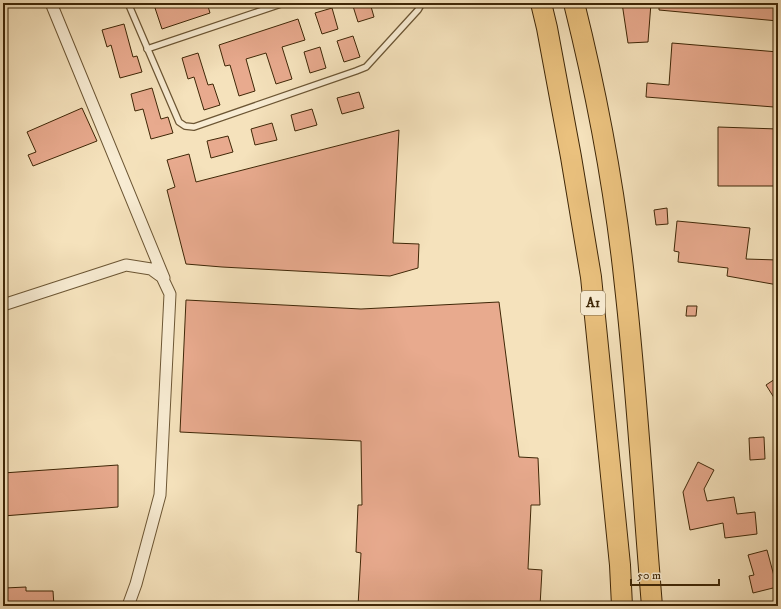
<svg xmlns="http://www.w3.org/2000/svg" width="781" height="609" font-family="'IM FELL DW Pica',serif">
  <rect width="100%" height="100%" fill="#f5e2bc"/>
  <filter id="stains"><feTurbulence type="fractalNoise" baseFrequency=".005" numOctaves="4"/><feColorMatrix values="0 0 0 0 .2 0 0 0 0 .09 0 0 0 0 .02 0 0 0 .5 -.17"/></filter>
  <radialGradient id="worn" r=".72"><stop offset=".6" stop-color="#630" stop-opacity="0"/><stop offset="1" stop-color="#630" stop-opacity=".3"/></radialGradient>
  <!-- building -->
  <path fill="#e8aa8e" stroke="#3f2707" d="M 169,3 L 207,3 L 210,13 L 162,29 L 155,8 Z
    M 352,3 L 370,3 L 374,17 L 358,22 Z
    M 622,3 L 651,3 L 648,42 L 628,43 Z
    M 659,3 L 778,3 L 778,21 L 659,10 Z
    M 332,8 L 338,29 L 322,34 L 315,13 Z
    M 298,19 L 305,40 L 282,47 L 292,79 L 276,84 L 266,53 L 246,59 L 255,91 L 239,96 L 230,65 L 225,66 L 219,45 Z
    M 124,24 L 133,57 L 137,56 L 142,72 L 120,78 L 111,45 L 107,47 L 102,30 Z
    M 353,36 L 360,57 L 344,62 L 337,41 Z
    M 672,43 L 778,52 L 778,93 L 775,93 L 774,107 L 646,97 L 647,83 L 669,85 Z
    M 320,47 L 326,68 L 310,73 L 304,52 Z
    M 198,53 L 208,85 L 213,84 L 220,105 L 204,110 L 194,77 L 188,79 L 182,58 Z
    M 152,88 L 161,119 L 168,117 L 173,133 L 151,139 L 143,109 L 135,111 L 131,94 Z
    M 359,92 L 364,108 L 342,114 L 337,98 Z
    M 82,108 L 97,141 L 33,166 L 28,155 L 36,152 L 27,132 Z
    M 312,109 L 317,125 L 295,131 L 291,115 Z
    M 272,123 L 277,140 L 255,145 L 251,129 Z
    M 718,127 L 778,129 L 778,186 L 718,186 Z
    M 399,130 L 393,243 L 419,244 L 418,268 L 390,276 L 222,267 L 186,264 L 167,190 L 175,187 L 167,160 L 189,154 L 196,182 Z
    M 228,136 L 233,152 L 211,158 L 207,141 Z
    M 667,208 L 668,224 L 656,225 L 654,210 Z
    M 677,221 L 750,228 L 746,259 L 778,260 L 778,285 L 727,276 L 728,268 L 678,262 L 679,252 L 674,251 Z
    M 186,300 L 361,309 L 499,302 L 519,457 L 538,458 L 540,505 L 531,505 L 528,569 L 542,570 L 540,606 L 358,606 L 361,553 L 356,552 L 358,505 L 362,505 L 361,441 L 180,432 Z
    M 687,306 L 697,306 L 696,316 L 686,316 Z
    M 778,377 L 778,404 L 766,385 Z
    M 764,437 L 765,459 L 750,460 L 749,438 Z
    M 698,462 L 714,470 L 704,489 L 707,501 L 734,497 L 737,514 L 755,512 L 757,534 L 725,538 L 723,523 L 690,530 L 683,492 Z
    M 118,465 L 118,507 L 3,516 L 3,473 Z
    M 767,550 L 777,587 L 753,593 L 749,576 L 754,575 L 748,555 Z
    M 26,587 L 26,591 L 53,591 L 54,606 L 5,606 L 5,588 Z"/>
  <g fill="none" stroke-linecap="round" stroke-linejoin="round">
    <defs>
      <path id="lane" d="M 128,3 L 179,122 L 185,126 L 194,127 L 356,71 L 366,67 L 418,10 L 422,3
        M 147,49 L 284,3"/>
      <path id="street" d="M 51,3 L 164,278
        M 3,305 L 126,265 L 151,269 L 162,277 L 170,294 L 160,495 L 136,584 L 128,606"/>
      <path id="highway" d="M 541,3 L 547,28 L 571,157 L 591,277 L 620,565 L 622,606
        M 574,3 C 597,95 615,191 625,286 C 637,392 643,499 652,606"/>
    </defs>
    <!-- lane casing -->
    <use href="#lane" stroke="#6c5634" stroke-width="8"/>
    <!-- street casing -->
    <use href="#street" stroke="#6c5634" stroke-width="13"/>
    <!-- highway casing -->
    <use href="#highway" stroke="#3f2707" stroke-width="22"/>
    <!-- lane -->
    <use href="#lane" stroke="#f8ecd3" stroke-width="5.5"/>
    <!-- street -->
    <use href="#street" stroke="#f8ecd3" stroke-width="11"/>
    <!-- highway -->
    <use href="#highway" stroke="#eac17e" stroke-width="20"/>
  </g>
  <g text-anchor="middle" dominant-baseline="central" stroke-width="3" stroke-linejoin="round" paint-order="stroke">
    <!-- shield labels -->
    <rect fill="#f8ecd3" stroke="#766244" stroke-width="1" x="581" y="291" width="24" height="24" rx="3"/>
    <g font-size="14" font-weight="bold" fill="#3f2707">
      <text x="593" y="303">A1</text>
    </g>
  </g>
  <!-- margin -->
  <rect width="781" height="609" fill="none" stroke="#f5e2bc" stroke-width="16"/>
  <rect x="4" y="4" width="773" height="601" fill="none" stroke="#3f2707" stroke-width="2"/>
  <rect x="8" y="8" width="765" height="593" fill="none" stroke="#3f2707"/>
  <!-- scale -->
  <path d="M631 579v6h88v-6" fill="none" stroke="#3f2707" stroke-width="2"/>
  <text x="637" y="579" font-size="12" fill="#3f2707" stroke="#f8ecd3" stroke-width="3" paint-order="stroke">50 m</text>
  <rect width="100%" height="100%" filter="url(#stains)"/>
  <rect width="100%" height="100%" fill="url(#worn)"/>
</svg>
